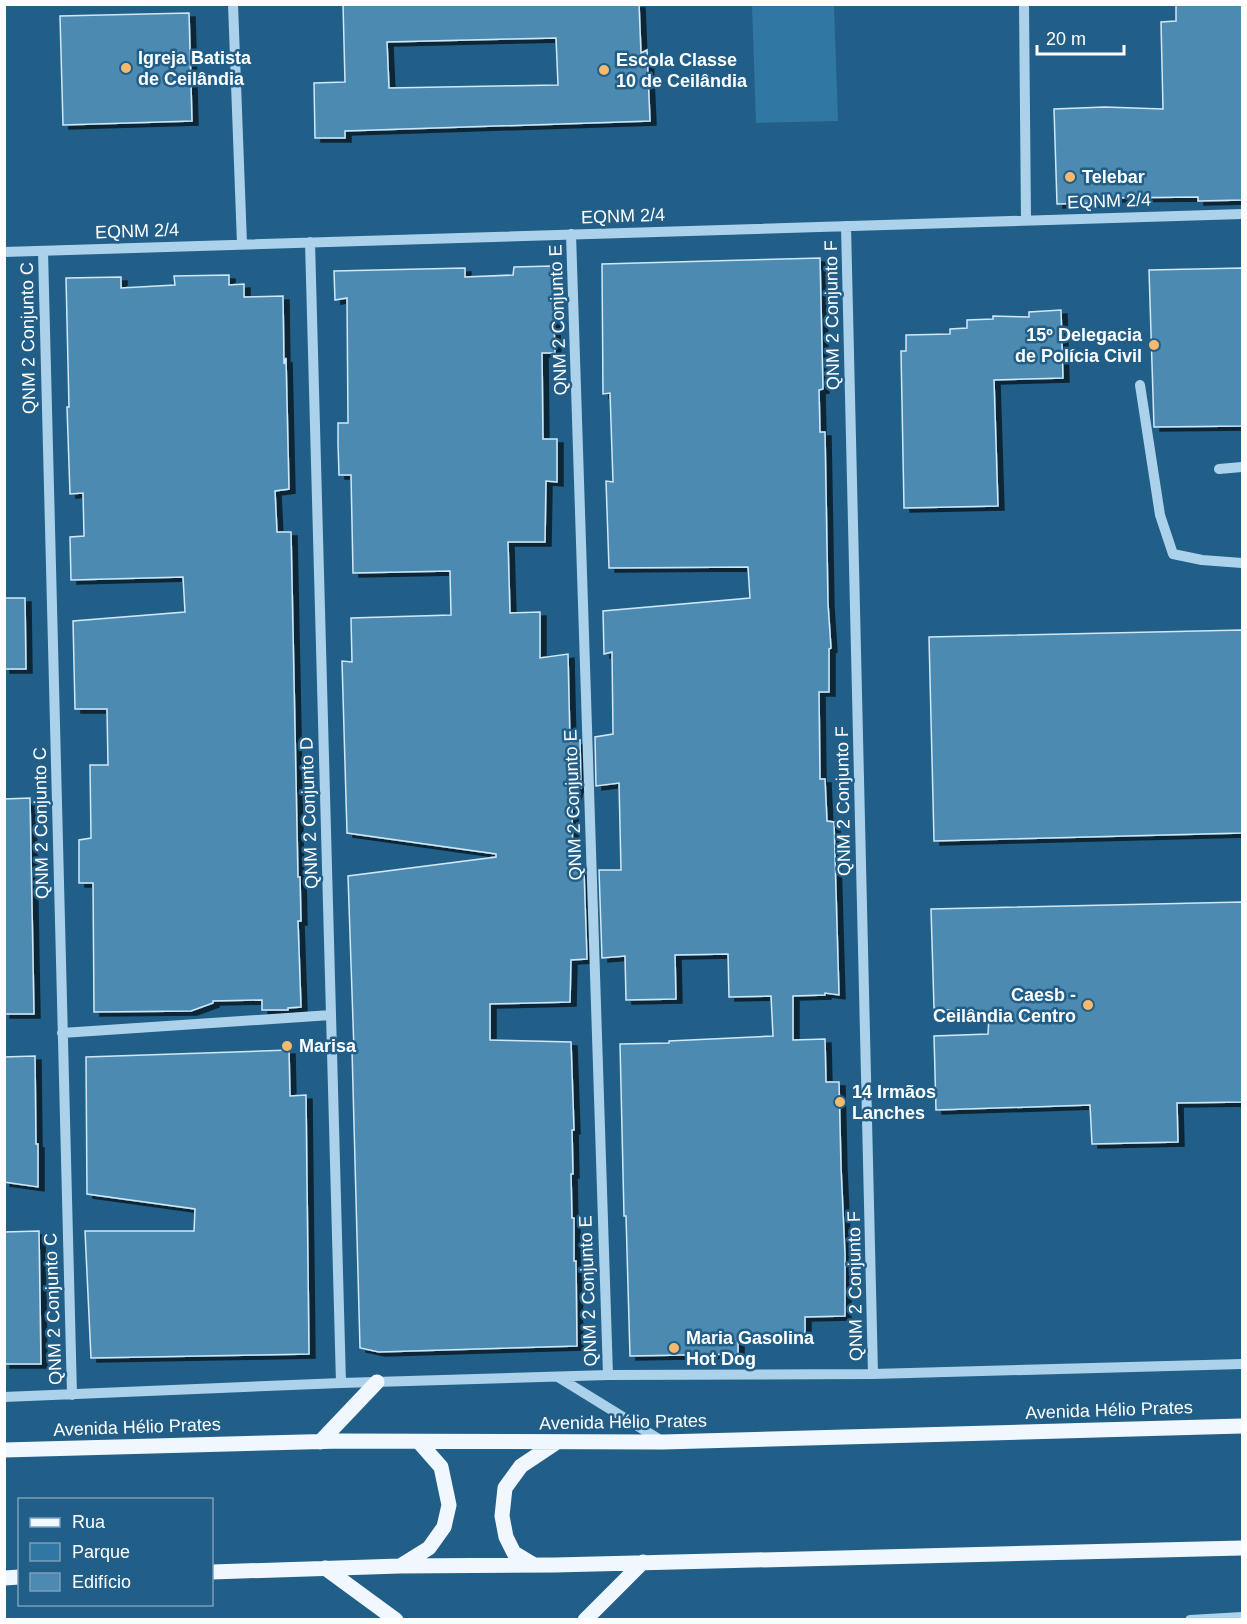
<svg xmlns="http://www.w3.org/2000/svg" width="1247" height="1624" font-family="Helvetica,sans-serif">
  <defs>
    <filter id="shadow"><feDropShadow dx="6" dy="4" stdDeviation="0" flood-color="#0009"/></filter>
  </defs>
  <rect width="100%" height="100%" fill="#215e88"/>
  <!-- green -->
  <path fill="#3177a4" d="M 752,5 L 834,5 L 838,121 L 756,123 Z"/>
  <!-- building -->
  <path fill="#4d8ab2" stroke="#d0e8f8" stroke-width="1.5" fill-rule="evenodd" filter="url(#shadow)" d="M 343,4 L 639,4 L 641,53 L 647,50 L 650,121 L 345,131 L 345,138 L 315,138 L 314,83 L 345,82 ZM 556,38 L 558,85 L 389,88 L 387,42 Z
    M 1176,4 L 1242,4 L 1242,200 L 1198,201 L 1198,197 L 1107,198 L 1107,203 L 1057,204 L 1054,109 L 1105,107 L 1163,109 L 1161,22 L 1176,21 Z
    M 189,13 L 192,121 L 63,125 L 60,16 Z
    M 820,258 L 823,389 L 819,390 L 820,432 L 825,432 L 828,604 L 831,648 L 829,649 L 829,692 L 819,692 L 820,779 L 825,779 L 827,821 L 834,822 L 839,995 L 825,993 L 825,995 L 793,996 L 793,1040 L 825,1039 L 826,1082 L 839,1082 L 841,1167 L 845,1254 L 845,1316 L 805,1317 L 805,1338 L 738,1339 L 738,1354 L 630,1356 L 626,1216 L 624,1216 L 620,1044 L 669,1043 L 669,1041 L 773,1036 L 771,996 L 729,997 L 728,954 L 675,955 L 676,999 L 626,1000 L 625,956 L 602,958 L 599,870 L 621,870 L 619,783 L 596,786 L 595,737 L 613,734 L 612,652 L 604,654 L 603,611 L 750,598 L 748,567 L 609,568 L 606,481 L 613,482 L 610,393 L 603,394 L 602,264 Z
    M 552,266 L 555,353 L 542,353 L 543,439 L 557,439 L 557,482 L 546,481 L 545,542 L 508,542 L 510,613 L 540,612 L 540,658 L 568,654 L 570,742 L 580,740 L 581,788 L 577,788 L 572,805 L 573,871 L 584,870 L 587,959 L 571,960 L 570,1002 L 490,1004 L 490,1040 L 571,1042 L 574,1130 L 572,1130 L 573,1174 L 571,1174 L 572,1218 L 574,1218 L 574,1261 L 576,1261 L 577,1346 L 379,1352 L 360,1348 L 352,1050 L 354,1051 L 348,876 L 496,857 L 496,854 L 347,833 L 342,661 L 352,662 L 351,618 L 451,615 L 450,571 L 353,573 L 351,475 L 339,475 L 338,444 L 338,423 L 348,423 L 347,298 L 335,300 L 334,271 L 465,268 L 465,277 L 513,275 L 514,267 Z
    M 1242,268 L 1242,426 L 1154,427 L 1149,270 Z
    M 229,275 L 229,285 L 244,284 L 244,297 L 283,296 L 284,364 L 286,358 L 289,489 L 275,491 L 277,532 L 291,532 L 298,877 L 300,877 L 301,921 L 298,921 L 301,1007 L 288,1008 L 288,1010 L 262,1010 L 262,1000 L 213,1001 L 213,1003 L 191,1011 L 94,1012 L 93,883 L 79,883 L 79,840 L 91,838 L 90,765 L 108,765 L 107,709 L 75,709 L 73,621 L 185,612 L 183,577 L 71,580 L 70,537 L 84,536 L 83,493 L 70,494 L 67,407 L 69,407 L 66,278 L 121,277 L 121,288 L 175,285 L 174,276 Z
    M 1061,310 L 1063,378 L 994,380 L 998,506 L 904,508 L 901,351 L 906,351 L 906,335 L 950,334 L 950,329 L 967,328 L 967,320 L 993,319 L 993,316 L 1029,317 L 1029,312 Z
    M 4,598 L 25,598 L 26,669 L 4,669 Z
    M 1242,630 L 1242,833 L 934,841 L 929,637 Z
    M 30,798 L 34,1014 L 4,1014 L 4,799 Z
    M 1242,902 L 1242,1102 L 1177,1103 L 1178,1142 L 1092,1144 L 1090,1105 L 936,1110 L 934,1036 L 988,1034 L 989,1016 L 934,1008 L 931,909 Z
    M 289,1050 L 290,1096 L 306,1095 L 309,1354 L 91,1358 L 85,1231 L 194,1231 L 195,1209 L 87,1194 L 86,1057 Z
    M 35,1056 L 36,1144 L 38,1144 L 38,1187 L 4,1182 L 4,1057 Z
    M 39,1231 L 41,1364 L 4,1364 L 4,1232 Z"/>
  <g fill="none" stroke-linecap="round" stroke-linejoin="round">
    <!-- minor -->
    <path stroke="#abd2ea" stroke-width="10" d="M 233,4 L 242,244
      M 1024,4 L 1026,220
      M 846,226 L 873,1374
      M 571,234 L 608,1375
      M 310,242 L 341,1383
      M 43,251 L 72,1395
      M 4,252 L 1242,214
      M 1140,385 L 1160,515 L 1173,554 L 1202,560 L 1242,563
      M 1219,469 L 1242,467
      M 62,1033 L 331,1015
      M 558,1377 L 662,1441
      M 4,1397 L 341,1383 L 608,1375 L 873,1374 L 1242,1364
      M 1190,1620 L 1242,1617"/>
    <!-- major -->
    <path stroke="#f0f7fe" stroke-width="15" d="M 320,1442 L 377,1382
      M 4,1450 L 342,1441 L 663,1442 L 1242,1426
      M 534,1565 L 514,1553 L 506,1537 L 502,1516 L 505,1488 L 521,1466 L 557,1442
      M 400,1566 L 429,1548 L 444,1527 L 449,1505 L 441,1467 L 419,1442
      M 325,1568 L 396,1620
      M 212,1572 L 400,1566 L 555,1565 L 1242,1548
      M 4,1578 L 20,1577
      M 585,1620 L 643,1562"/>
  </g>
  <!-- markers -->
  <g fill="#f7ba6c" stroke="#215e88" stroke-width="2">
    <circle cx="126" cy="68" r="6"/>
    <circle cx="604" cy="70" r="6"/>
    <circle cx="1070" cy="177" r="6"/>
    <circle cx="1154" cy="345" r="6"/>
    <circle cx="1088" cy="1005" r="6"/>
    <circle cx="287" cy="1046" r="6"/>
    <circle cx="840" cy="1102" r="6"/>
    <circle cx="674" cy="1348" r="6"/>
  </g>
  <g text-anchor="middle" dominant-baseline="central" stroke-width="5" stroke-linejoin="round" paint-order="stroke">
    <!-- poi labels -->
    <g font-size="18" font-weight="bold" fill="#fff" stroke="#215e88" text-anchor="start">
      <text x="138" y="58">Igreja Batista<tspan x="138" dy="21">de Ceilândia</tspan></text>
      <text x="616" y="60">Escola Classe<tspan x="616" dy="21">10 de Ceilândia</tspan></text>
      <text x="1082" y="177">Telebar</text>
      <text x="1142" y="335" text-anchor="end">15º Delegacia<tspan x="1142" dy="21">de Polícia Civil</tspan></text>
      <text x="1076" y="995" text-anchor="end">Caesb -<tspan x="1076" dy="21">Ceilândia Centro</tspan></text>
      <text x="299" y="1046">Marisa</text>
      <text x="852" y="1092">14 Irmãos<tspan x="852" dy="21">Lanches</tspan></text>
      <text x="686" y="1338">Maria Gasolina<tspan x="686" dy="21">Hot Dog</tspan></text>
    </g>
    <!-- street labels -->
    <g font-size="18" fill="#fff" stroke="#215e88">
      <text transform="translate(1109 201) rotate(-2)">EQNM 2/4</text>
      <text transform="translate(623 216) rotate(-2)">EQNM 2/4</text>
      <text transform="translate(137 231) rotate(-2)">EQNM 2/4</text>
      <text transform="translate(832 315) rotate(-91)">QNM 2 Conjunto F</text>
      <text transform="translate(558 320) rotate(-92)">QNM 2 Conjunto E</text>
      <text transform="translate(28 338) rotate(-91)">QNM 2 Conjunto C</text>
      <text transform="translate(843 801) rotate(-91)">QNM 2 Conjunto F</text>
      <text transform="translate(573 805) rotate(-92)">QNM 2 Conjunto E</text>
      <text transform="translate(309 813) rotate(-92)">QNM 2 Conjunto D</text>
      <text transform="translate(41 823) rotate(-91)">QNM 2 Conjunto C</text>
      <text transform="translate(855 1286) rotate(-91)">QNM 2 Conjunto F</text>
      <text transform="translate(588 1291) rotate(-92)">QNM 2 Conjunto E</text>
      <text transform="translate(53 1309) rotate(-92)">QNM 2 Conjunto C</text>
      <text transform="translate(1109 1410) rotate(-2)">Avenida Hélio Prates</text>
      <text transform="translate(623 1422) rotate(-1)">Avenida Hélio Prates</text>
      <text transform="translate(137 1427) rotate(-2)">Avenida Hélio Prates</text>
    </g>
  </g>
  <!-- border -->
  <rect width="1247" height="1624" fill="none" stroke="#ffffff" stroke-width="12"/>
  <!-- legend -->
  <rect x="18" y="1498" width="195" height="108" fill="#215e88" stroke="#7a9eb8" stroke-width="1.5"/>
  <rect x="30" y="1518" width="30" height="9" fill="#f0f7fe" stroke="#7a9eb8" stroke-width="1.5"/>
  <text x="72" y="1528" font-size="18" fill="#ffffff">Rua</text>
  <rect x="30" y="1543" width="30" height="18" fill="#3177a4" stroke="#7a9eb8" stroke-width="1.5"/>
  <text x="72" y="1558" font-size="18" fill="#ffffff">Parque</text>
  <rect x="30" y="1573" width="30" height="18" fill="#4d8ab2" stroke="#7a9eb8" stroke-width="1.5"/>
  <text x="72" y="1588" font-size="18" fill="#ffffff">Edifício</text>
  <!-- scale -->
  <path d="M1037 45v9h87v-9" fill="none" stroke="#ffffff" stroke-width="3"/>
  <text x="1046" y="45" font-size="18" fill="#ffffff" stroke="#215e88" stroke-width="4.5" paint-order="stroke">20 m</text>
</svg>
